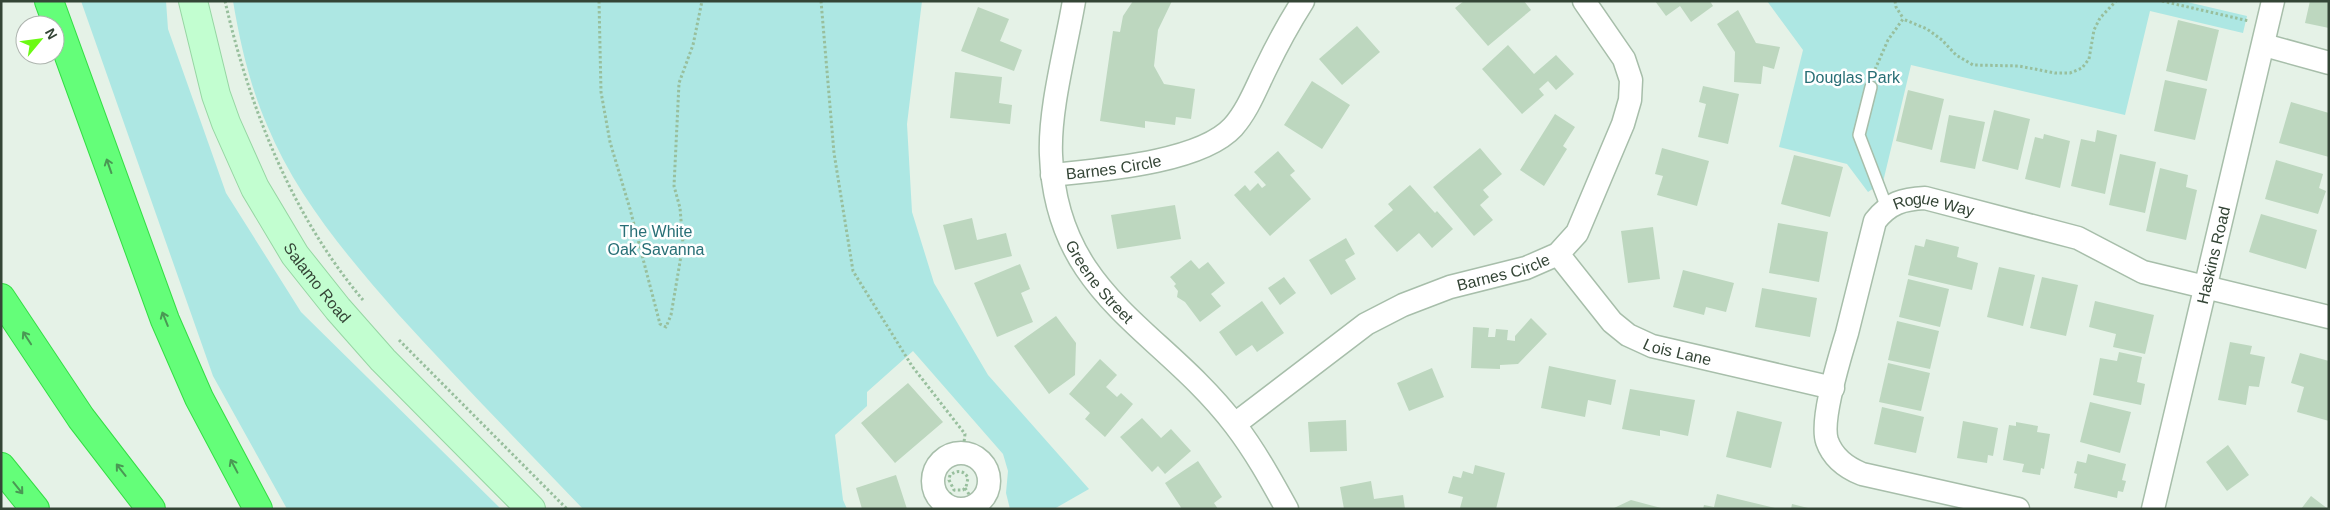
<svg xmlns="http://www.w3.org/2000/svg" width="2330" height="510" font-family="Helvetica,sans-serif">
  <rect width="100%" height="100%" fill="#e5f2e7"/>
  <!-- green -->
  <path fill="#ade7e3" d="M 81,1 L 166,1 L 168,29 L 226,193 L 301,312 L 501,509 L 287,509 L 213,376 Z
    M 233,1 L 922,1 L 907,124 L 912,212 L 934,283 L 988,375 L 1089,489 L 1054,509 L 1010,509 L 1006,493 L 1008,471 L 1003,454 L 913,351 L 867,392 L 867,406 L 835,435 L 843,500 L 847,509 L 583,509 C 521,444 458,380 398,314 C 348,257 296,196 267,125 C 250,86 240,43 233,1 Z
    M 1767,1 L 2183,1 L 2247,16 L 2243,33 L 2150,11 L 2125,115 L 1911,65 L 1883,182 L 1868,192 L 1847,164 L 1779,147 L 1803,50 Z"/>
  <!-- building -->
  <path fill="#bdd7bf" d="M 1133,1 L 1172,1 L 1158,30 L 1154,66 L 1164,84 L 1195,89 L 1191,119 L 1176,117 L 1175,125 L 1145,121 L 1145,128 L 1100,121 L 1113,31 L 1120,32 L 1123,16 Z
    M 1464,1 L 1524,1 L 1531,10 L 1488,46 L 1455,8 Z
    M 1655,1 L 1710,1 L 1713,6 L 1691,22 L 1680,6 L 1666,16 Z
    M 2310,1 L 2329,1 L 2329,28 L 2305,23 Z
    M 978,7 L 1009,19 L 1000,41 L 1022,50 L 1014,71 L 961,51 Z
    M 1738,10 L 1756,43 L 1780,47 L 1774,69 L 1763,66 L 1761,84 L 1734,82 L 1735,52 L 1717,24 Z
    M 2178,20 L 2219,30 L 2207,81 L 2166,71 Z
    M 1357,26 L 1380,52 L 1342,85 L 1319,59 Z
    M 1508,45 L 1534,74 L 1556,55 L 1574,74 L 1556,90 L 1548,81 L 1539,89 L 1544,95 L 1522,114 L 1482,69 Z
    M 955,72 L 1002,77 L 999,103 L 1012,105 L 1010,124 L 950,118 Z
    M 2165,80 L 2207,89 L 2195,140 L 2154,131 Z
    M 1312,81 L 1350,105 L 1322,149 L 1284,125 Z
    M 1703,86 L 1739,94 L 1728,144 L 1698,137 L 1706,104 L 1699,102 Z
    M 1908,90 L 1944,99 L 1932,150 L 1896,141 Z
    M 2291,102 L 2329,113 L 2329,157 L 2279,143 Z
    M 1994,110 L 2030,119 L 2018,170 L 1982,161 Z
    M 1555,114 L 1575,127 L 1563,146 L 1567,149 L 1544,186 L 1520,170 Z
    M 1949,115 L 1985,122 L 1975,169 L 1940,162 Z
    M 2097,130 L 2117,135 L 2105,194 L 2071,186 L 2081,139 L 2095,142 Z
    M 2044,134 L 2070,141 L 2060,188 L 2025,179 L 2035,137 L 2043,139 Z
    M 1480,148 L 1502,174 L 1483,190 L 1489,197 L 1480,205 L 1493,220 L 1474,236 L 1433,187 Z
    M 1662,148 L 1709,161 L 1697,206 L 1657,195 L 1663,176 L 1655,174 Z
    M 1278,151 L 1295,171 L 1290,175 L 1311,199 L 1270,236 L 1234,195 L 1245,185 L 1250,191 L 1258,183 L 1262,188 L 1266,185 L 1254,172 Z
    M 2120,154 L 2156,162 L 2145,213 L 2109,205 Z
    M 1794,155 L 1843,167 L 1830,217 L 1781,204 Z
    M 2276,160 L 2323,174 L 2319,188 L 2326,191 L 2318,214 L 2265,199 Z
    M 2160,168 L 2188,175 L 2186,187 L 2197,190 L 2186,240 L 2146,231 Z
    M 1410,185 L 1435,213 L 1437,211 L 1453,229 L 1432,248 L 1419,233 L 1397,252 L 1374,226 L 1393,210 L 1388,204 Z
    M 1175,205 L 1181,239 L 1117,249 L 1111,215 Z
    M 2261,214 L 2317,230 L 2306,269 L 2249,252 Z
    M 972,218 L 977,240 L 1006,233 L 1012,256 L 955,270 L 943,225 Z
    M 1778,223 L 1828,232 L 1819,282 L 1769,273 Z
    M 1653,227 L 1660,279 L 1628,283 L 1621,231 Z
    M 1346,238 L 1355,254 L 1345,260 L 1356,279 L 1331,295 L 1309,260 Z
    M 1926,239 L 1959,247 L 1957,257 L 1978,263 L 1972,290 L 1908,275 L 1915,245 L 1924,247 Z
    M 1191,260 L 1199,269 L 1208,262 L 1225,283 L 1211,294 L 1221,306 L 1200,322 L 1185,302 L 1177,297 L 1178,291 L 1174,286 L 1176,284 L 1170,277 Z
    M 1020,264 L 1030,289 L 1021,293 L 1033,322 L 997,337 L 974,283 Z
    M 1999,267 L 2035,275 L 2023,326 L 1987,317 Z
    M 1683,270 L 1734,283 L 1726,312 L 1706,307 L 1704,315 L 1673,307 Z
    M 1284,277 L 1296,293 L 1280,305 L 1268,288 Z
    M 2042,277 L 2078,285 L 2066,336 L 2030,328 Z
    M 1908,279 L 1949,289 L 1940,327 L 1899,317 Z
    M 1762,288 L 1817,298 L 1810,337 L 1755,327 Z
    M 1262,301 L 1284,333 L 1257,352 L 1252,345 L 1236,356 L 1219,332 Z
    M 2095,301 L 2154,315 L 2145,354 L 2113,347 L 2116,334 L 2089,327 Z
    M 1056,316 L 1076,343 L 1075,375 L 1049,394 L 1014,346 Z
    M 1531,318 L 1547,334 L 1518,364 L 1500,365 L 1500,369 L 1471,368 L 1473,327 L 1489,328 L 1488,337 L 1495,337 L 1496,329 L 1508,330 L 1507,340 L 1515,341 L 1515,336 Z
    M 1897,321 L 1939,331 L 1930,369 L 1888,360 Z
    M 2230,342 L 2252,346 L 2250,354 L 2265,357 L 2259,387 L 2249,386 L 2246,405 L 2218,400 Z
    M 2119,352 L 2142,357 L 2137,382 L 2145,384 L 2141,405 L 2093,395 L 2100,358 L 2117,361 Z
    M 2300,353 L 2329,361 L 2329,421 L 2297,412 L 2304,387 L 2291,383 Z
    M 1100,359 L 1117,375 L 1106,387 L 1117,397 L 1121,393 L 1133,404 L 1105,437 L 1085,419 L 1090,413 L 1069,394 Z
    M 1888,363 L 1930,373 L 1921,411 L 1879,402 Z
    M 1549,366 L 1616,380 L 1611,405 L 1588,400 L 1585,417 L 1541,408 Z
    M 1432,368 L 1444,397 L 1409,411 L 1397,383 Z
    M 908,383 L 943,422 L 895,463 L 861,423 Z
    M 1630,389 L 1695,400 L 1688,436 L 1660,430 L 1660,436 L 1622,429 Z
    M 2090,402 L 2131,412 L 2120,453 L 2080,442 Z
    M 1882,407 L 1924,417 L 1916,453 L 1874,444 Z
    M 1737,411 L 1782,422 L 1771,468 L 1726,457 Z
    M 1142,418 L 1161,438 L 1171,429 L 1191,451 L 1165,474 L 1158,466 L 1152,472 L 1120,437 Z
    M 1346,420 L 1347,451 L 1310,452 L 1308,422 Z
    M 1963,421 L 1998,428 L 1993,456 L 1988,455 L 1987,463 L 1957,458 Z
    M 2016,422 L 2038,426 L 2037,432 L 2050,434 L 2044,469 L 2041,468 L 2040,475 L 2022,472 L 2024,464 L 2003,460 L 2009,425 L 2016,426 Z
    M 2228,445 L 2249,475 L 2227,491 L 2206,462 Z
    M 2088,454 L 2126,464 L 2122,480 L 2126,481 L 2123,492 L 2118,491 L 2117,498 L 2074,488 L 2077,474 L 2074,473 L 2077,461 L 2086,463 Z
    M 1198,461 L 1222,497 L 1214,503 L 1218,509 L 1182,509 L 1165,483 Z
    M 1475,465 L 1505,473 L 1496,509 L 1460,508 L 1463,497 L 1448,493 L 1453,476 L 1461,478 L 1463,471 L 1473,474 Z
    M 896,475 L 907,509 L 862,509 L 856,488 Z
    M 1371,481 L 1374,499 L 1403,495 L 1405,509 L 1344,509 L 1340,487 Z
    M 1717,494 L 1775,508 L 1775,509 L 1703,509 L 1704,505 L 1714,507 Z
    M 2311,496 L 2328,509 L 2301,509 Z
    M 1631,500 L 1661,508 L 1661,509 L 1612,509 Z
    M 1792,504 L 1808,508 L 1808,509 L 1791,509 Z"/>
  <g fill="none" stroke-linecap="round" stroke-linejoin="round">
    <defs>
      <path id="lane" d="M 1871,87 L 1859,135 L 1887,208"/>
      <g id="street">
        <path id="s1" d="M 1074,1 C 1066,48 1049,109 1051,155 C 1056,296 1161,328 1235,425 C 1255,451 1271,480 1287,509"/>
        <path d="M 2264,45 L 2329,63"/>
        <path id="s2" d="M 1052,175 C 1099,170 1200,163 1233,127 C 1248,110 1256,88 1266,68 C 1277,45 1289,23 1303,1"/>
        <path id="s3" d="M 1558,254 L 1612,322 L 1628,335 L 1652,346 L 1833,388"/>
        <path id="s4" d="M 1235,424 L 1366,324 L 1403,305 L 1450,287 L 1526,268 L 1558,254 L 1577,233 L 1623,124 L 1630,100 L 1631,80 L 1624,59 L 1584,1"/>
        <circle cx="961" cy="481" r="28"/>
        <path id="s5" d="M 2018,509 L 1862,474 C 1847,468 1833,458 1827,441 C 1820,419 1840,357 1847,333 C 1856,296 1866,258 1875,221 C 1889,203 1903,199 1925,198 L 2078,238 L 2143,272 L 2329,317"/>
        <path id="s6" d="M 2153,509 L 2273,1"/>
      </g>
      <g id="secondary">
        <path id="s7" d="M 193,1 L 216,95 L 226,123 L 255,188 L 295,255 L 338,309 L 383,360 L 531,509"/>
      </g>
      <path id="highway" d="M 49,1 L 165,320 L 199,398 L 258,509
        M 1,298 L 81,418 L 151,509
        M 1,467 L 35,509"/>
    </defs>
    <!-- lane casing -->
    <use href="#lane" stroke="#a7beaa" stroke-width="14"/>
    <!-- street casing -->
    <use href="#street" stroke="#a7beaa" stroke-width="25"/>
    <!-- secondary casing -->
    <use href="#secondary" stroke="#96d6a3" stroke-width="30"/>
    <!-- highway casing -->
    <use href="#highway" stroke="#34dd45" stroke-width="30"/>
    <!-- path -->
    <path stroke="#98bf9d" stroke-width="3" stroke-dasharray="2.5 2.5" stroke-linecap="butt" d="M 225,1 C 249,106 292,216 363,300
      M 599,1 L 601,92 L 610,142 L 630,209 L 660,324 L 666,327 L 671,315 L 683,244 L 680,208 L 674,186 L 679,83 L 693,45 L 702,1
      M 821,1 L 834,153 L 853,271 L 912,366 L 965,434 L 964,442
      M 1895,1 L 1896,7 L 1903,18
      M 2162,1 L 2249,21
      M 1873,74 L 1888,40 L 1903,19 L 1927,29 L 1942,40 L 1956,55 L 1973,65 L 2019,66 L 2055,73 L 2070,73 L 2082,68 L 2089,59 L 2094,30 L 2100,18 L 2116,1
      M 399,340 L 567,509
      M 965,488 L 976,505
      M 943,502 L 954,490 L 949,480 L 950,475 C 957,470 964,470 968,478 L 966,487 L 963,490 L 954,490"/>
    <!-- lane -->
    <use href="#lane" stroke="#fff" stroke-width="11"/>
    <!-- street -->
    <use href="#street" stroke="#fff" stroke-width="22"/>
    <!-- secondary -->
    <use href="#secondary" stroke="#c2fed0" stroke-width="28"/>
    <!-- highway -->
    <use href="#highway" stroke="#64fe79" stroke-width="28"/>
  </g>
  <!-- one-way arrows -->
  <defs><path id="oneway-shaft" d="M-6 0H5M1.5-3L5.5 0L1.5 3" fill="none" stroke-width="1.6" stroke-linecap="round" stroke-linejoin="round" transform="scale(1.25)"/></defs>
  <g stroke="#4a9854">
    <use href="#oneway-shaft" transform="translate(109 166) rotate(-109)"/>
    <use href="#oneway-shaft" transform="translate(165 319) rotate(-112)"/>
    <use href="#oneway-shaft" transform="translate(27 338) rotate(-123)"/>
    <use href="#oneway-shaft" transform="translate(234 466) rotate(-118)"/>
    <use href="#oneway-shaft" transform="translate(121 470) rotate(-128)"/>
    <use href="#oneway-shaft" transform="translate(18 488) rotate(51)"/>
  </g>
  <g text-anchor="middle" dominant-baseline="central" stroke-width="5" stroke-linejoin="round" paint-order="stroke">
    <!-- park labels -->
    <g font-size="16" fill="#286f76" stroke="#fff">
      <text x="1852" y="77">Douglas Park</text>
      <text x="656" y="231">The White<tspan x="656" dy="18">Oak Savanna</tspan></text>
    </g>
    <!-- street labels -->
    <g font-size="16" fill="#344536" stroke="#fff">
      <text stroke="none"><textPath href="#s2" startOffset="62">Barnes Circle</textPath></text>
      <text stroke="none"><textPath href="#s5" startOffset="502">Rogue Way</textPath></text>
      <text stroke="none"><textPath href="#s6" startOffset="261">Haskins Road</textPath></text>
      <text stroke="none"><textPath href="#s4" startOffset="312">Barnes Circle</textPath></text>
      <text stroke="none"><textPath href="#s1" startOffset="295">Greene Street</textPath></text>
      <text stroke="none"><textPath href="#s7" startOffset="311">Salamo Road</textPath></text>
      <text stroke="none"><textPath href="#s3" startOffset="160">Lois Lane</textPath></text>
    </g>
  </g>
  <!-- border -->
  <rect width="2330" height="510" fill="none" stroke="#344536" stroke-width="5"/>
  <!-- north arrow -->
  <g transform="translate(40 40) rotate(61)"><circle r="24" fill="#ffffff" stroke="#aeb5af"/>
  <path d="M0-4L9 19L0 12L-9 19Z" fill="#6bfa14"/>
  <text y="-8" font-size="14" font-weight="bold" text-anchor="middle" fill="#344536">N</text>
  </g>
</svg>
